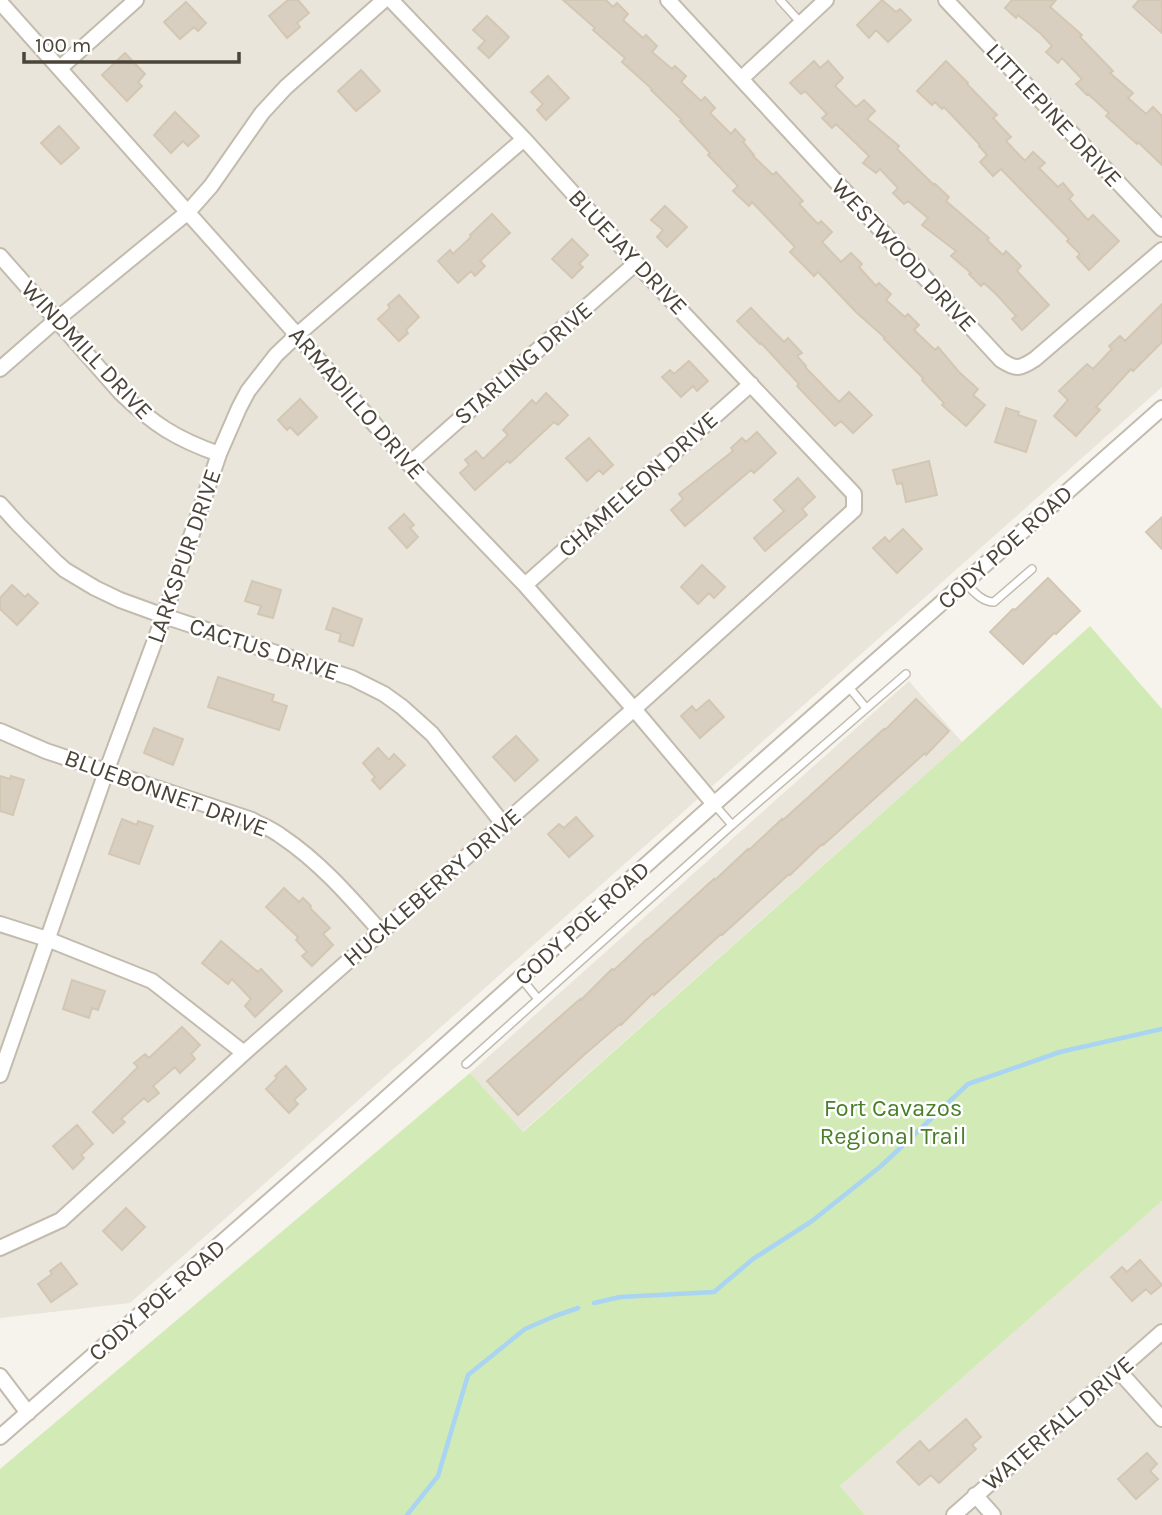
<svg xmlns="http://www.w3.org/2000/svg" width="1162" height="1515" font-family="Karla,sans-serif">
  <rect width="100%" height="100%" fill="#f6f3ec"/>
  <!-- residential -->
  <path fill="#eae5da" d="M 0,0 L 1162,0 L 1162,387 L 130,1303 L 0,1318 Z
    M 909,681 L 962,742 L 522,1132 L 470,1073 Z
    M 1162,1201 L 1162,1515 L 865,1515 L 840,1486 Z"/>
  <!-- green -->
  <path fill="#d2eab5" d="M 1090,626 L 1162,709 L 1162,1201 L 840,1486 L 865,1515 L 0,1515 L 0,1469 L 470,1073 L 523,1132 L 962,742 Z"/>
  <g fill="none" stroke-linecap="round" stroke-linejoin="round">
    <!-- stream -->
    <path stroke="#a9d4f2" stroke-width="4.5" d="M 594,1303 L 620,1297 L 714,1292 L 753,1259 L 812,1221 L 881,1166 L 968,1084 L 1060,1052 L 1162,1029
      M 407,1515 L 438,1476 L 468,1375 L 525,1329 L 555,1316 L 578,1308"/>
  </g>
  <!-- building -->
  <path fill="#d8cfc1" stroke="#d3c7b4" stroke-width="2" d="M 288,0 L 298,0 L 309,13 L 297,23 L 300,27 L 287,38 L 269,16 Z
    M 563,0 L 606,0 L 613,7 L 617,3 L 628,14 L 623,20 L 643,38 L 646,35 L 657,46 L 652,52 L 672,69 L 675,66 L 686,76 L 681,82 L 701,101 L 705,97 L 715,108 L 710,113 L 731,134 L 735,129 L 745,140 L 743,142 L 754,155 L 753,156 L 773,175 L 776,172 L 803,201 L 799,204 L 818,224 L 821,221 L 832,232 L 822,242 L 841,262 L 851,253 L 862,264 L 859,267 L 876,286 L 879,283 L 891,294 L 886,300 L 905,317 L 908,314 L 919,325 L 914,330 L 935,350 L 938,347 L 959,372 L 978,389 L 973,395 L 985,405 L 966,426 L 942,405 L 944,403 L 922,380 L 923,378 L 884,339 L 885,338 L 856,312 L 818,272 L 814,276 L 790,252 L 795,247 L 752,202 L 749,206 L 733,191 L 738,186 L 708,155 L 710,153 L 680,121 L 682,120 L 651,90 L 652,89 L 622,62 L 625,58 L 593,30 L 595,28 Z
    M 882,0 L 896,12 L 900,9 L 911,20 L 888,42 L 876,30 L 869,38 L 857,25 Z
    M 1012,0 L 1056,0 L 1050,7 L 1082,35 L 1080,37 L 1113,71 L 1110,73 L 1133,93 L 1128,98 L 1146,114 L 1153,107 L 1162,116 L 1162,165 L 1138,142 L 1137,144 L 1106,116 L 1109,113 L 1088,94 L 1087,95 L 1076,84 L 1082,79 L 1062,58 L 1058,63 L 1046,52 L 1052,46 L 1041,34 L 1018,15 L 1016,18 L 1005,8 Z
    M 1139,0 L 1162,0 L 1162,33 L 1133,7 Z
    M 186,2 L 206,23 L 198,31 L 194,27 L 180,39 L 164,22 Z
    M 487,16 L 509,37 L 489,58 L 478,48 L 485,41 L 473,30 Z
    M 125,53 L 145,74 L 138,82 L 142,86 L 127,101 L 102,75 Z
    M 814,61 L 820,68 L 828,61 L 843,78 L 835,86 L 856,107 L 864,100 L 875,111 L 867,119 L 899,146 L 897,149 L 934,185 L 935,184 L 949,197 L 946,201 L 989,238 L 987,240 L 1003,255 L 1006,251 L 1021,266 L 1017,271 L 1049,305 L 1022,330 L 1012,319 L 1016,316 L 997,295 L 984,283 L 981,286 L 969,274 L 971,273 L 951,256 L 956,251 L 922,225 L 928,218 L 908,201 L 904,204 L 893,193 L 898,188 L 880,169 L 876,173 L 863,163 L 869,156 L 836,124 L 832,128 L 822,118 L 827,114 L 805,91 L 801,94 L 790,83 Z
    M 946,61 L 968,83 L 967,84 L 997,115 L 993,118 L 1011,137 L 1006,141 L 1025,161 L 1033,152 L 1045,163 L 1039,168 L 1058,187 L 1063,183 L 1073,195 L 1069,199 L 1088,220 L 1093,215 L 1119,241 L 1089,270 L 1077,257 L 1080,254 L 1067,241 L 1069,239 L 1001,169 L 993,176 L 980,162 L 987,155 L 979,146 L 980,145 L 944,107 L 942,109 L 935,102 L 932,105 L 917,91 Z
    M 361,70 L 380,91 L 356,111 L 338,91 Z
    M 548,76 L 569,98 L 546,120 L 537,110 L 543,104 L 531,92 Z
    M 175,112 L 199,136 L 188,146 L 183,141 L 171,153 L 154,135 Z
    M 59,126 L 79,148 L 61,164 L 41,143 Z
    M 665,206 L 687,227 L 667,247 L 657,237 L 663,230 L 651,220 Z
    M 492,214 L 510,233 L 480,261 L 485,266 L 475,276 L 471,271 L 458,283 L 438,261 L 450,250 L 453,254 L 471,237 L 470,235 Z
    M 572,239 L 588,255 L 579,264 L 583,267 L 572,278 L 552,259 Z
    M 399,295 L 419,317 L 406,330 L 408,333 L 399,341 L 378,319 L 390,308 L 388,305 Z
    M 1162,304 L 1162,342 L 1133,371 L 1131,369 L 1096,407 L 1100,410 L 1076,436 L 1054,416 L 1068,400 L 1059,391 L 1087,364 L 1093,369 L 1112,349 L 1109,346 L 1120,336 L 1125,341 Z
    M 751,308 L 784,342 L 788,338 L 802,353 L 797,356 L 806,366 L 805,367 L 839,402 L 849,392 L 872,415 L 853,433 L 841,421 L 835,426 L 797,386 L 799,384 L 761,343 L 760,344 L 737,321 Z
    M 689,361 L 708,381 L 697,391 L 693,386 L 681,397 L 662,377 L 670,370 L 674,374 Z
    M 546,393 L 568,415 L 558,425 L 554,422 L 510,463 L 507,461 L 475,490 L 460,473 L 469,465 L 465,460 L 476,451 L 483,459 L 508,435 L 503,430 L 532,400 L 536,404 Z
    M 300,399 L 317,417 L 298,435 L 290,427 L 287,430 L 278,420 Z
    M 1006,408 L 1019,412 L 1018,415 L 1036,421 L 1026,452 L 995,442 Z
    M 757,432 L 776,453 L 754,473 L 751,470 L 685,526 L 671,510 L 683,499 L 679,494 L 733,451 L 731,448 L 742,438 L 746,442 Z
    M 589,438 L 613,465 L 603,474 L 599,470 L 587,481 L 566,458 Z
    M 929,461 L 937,495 L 906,502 L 902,483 L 897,484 L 893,470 Z
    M 798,478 L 815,497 L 802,509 L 807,515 L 765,551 L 754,538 L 784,511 L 774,500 Z
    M 404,514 L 414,525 L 410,528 L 418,537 L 407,548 L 389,528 Z
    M 1162,517 L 1162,549 L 1146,532 Z
    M 903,529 L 922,549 L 897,573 L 873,548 L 885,537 L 889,542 Z
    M 702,565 L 725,587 L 714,598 L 709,593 L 698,604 L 681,587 Z
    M 1048,578 L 1080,611 L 1056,634 L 1054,633 L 1023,664 L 990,632 L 1013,609 L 1015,610 Z
    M 252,581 L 281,590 L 273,618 L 258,614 L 261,606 L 245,601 Z
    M 12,585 L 25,597 L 28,594 L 38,603 L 17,625 L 0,609 L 0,598 Z
    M 333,608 L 362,619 L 353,646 L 339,641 L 341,634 L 326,629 Z
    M 218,677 L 274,695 L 272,701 L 287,706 L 279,730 L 208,707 Z
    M 916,699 L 949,731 L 926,755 L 925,753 L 823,845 L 822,844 L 790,875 L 789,874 L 722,935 L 721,934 L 654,995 L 653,993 L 621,1025 L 620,1024 L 585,1054 L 518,1115 L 487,1081 L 580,999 L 581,1000 L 612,969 L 614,970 L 647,939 L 648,939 L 714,879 L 715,880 L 748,849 L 749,850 L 782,819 L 783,820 L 884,729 L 885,730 Z
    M 709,700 L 724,717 L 700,738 L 681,716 L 692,706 L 696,711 Z
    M 154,728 L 183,739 L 173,765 L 144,753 Z
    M 516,736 L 538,760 L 515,781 L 493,757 Z
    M 378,748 L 389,760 L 394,754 L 405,765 L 380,789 L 372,780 L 375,777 L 363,763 Z
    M 0,776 L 10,779 L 11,776 L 24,780 L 13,815 L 0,811 Z
    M 576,817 L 593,836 L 569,857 L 548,834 L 559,824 L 564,828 Z
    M 122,819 L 137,825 L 138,821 L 153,826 L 139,864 L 109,854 Z
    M 284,888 L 299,902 L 303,898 L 311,906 L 310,908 L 330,928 L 323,934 L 333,945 L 312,966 L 302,956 L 307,952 L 296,940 L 298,937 L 266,907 Z
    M 221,941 L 258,972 L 261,969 L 282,991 L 255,1017 L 245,1006 L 251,999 L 232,979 L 228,984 L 202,963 Z
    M 72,980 L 105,991 L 98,1010 L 92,1008 L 89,1018 L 63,1009 Z
    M 182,1027 L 200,1045 L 191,1054 L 195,1059 L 180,1073 L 175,1067 L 153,1086 L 159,1093 L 148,1102 L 144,1098 L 121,1119 L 125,1122 L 113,1133 L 93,1112 L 138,1067 L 134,1063 L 145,1054 L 149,1058 Z
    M 286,1066 L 306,1089 L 294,1100 L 298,1104 L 289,1113 L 266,1089 L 277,1078 L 275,1076 Z
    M 77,1125 L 93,1144 L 81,1155 L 84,1158 L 73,1169 L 53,1146 Z
    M 126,1208 L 145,1227 L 122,1250 L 103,1231 Z
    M 1140,1260 L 1162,1285 L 1151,1294 L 1146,1289 L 1132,1301 L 1111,1277 L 1122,1267 L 1127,1272 Z
    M 61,1263 L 77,1284 L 51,1302 L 38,1284 L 52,1274 L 50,1271 Z
    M 966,1419 L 981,1437 L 972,1445 L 976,1449 L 939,1483 L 931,1475 L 919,1485 L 897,1462 L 920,1441 L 929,1451 Z
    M 1147,1453 L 1157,1464 L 1150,1471 L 1158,1479 L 1136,1499 L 1118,1479 Z"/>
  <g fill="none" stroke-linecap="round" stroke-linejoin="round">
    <defs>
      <path id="service" d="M 780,0 L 801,23
        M 965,583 C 973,591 982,602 994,602 L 1032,569
        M 848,686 L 866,708
        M 732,825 L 906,674
        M 521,978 L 538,999
        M 466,1064 L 732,825 L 714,804"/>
      <path id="minor" d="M 668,0 L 1001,360 C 1016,370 1020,369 1035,359 L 1162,250
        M 946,0 L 1162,229
        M 0,2 L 297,335 L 409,464 L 525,585 L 634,709 L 714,804
        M 60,68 L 136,0
        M 742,78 L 826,0
        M 0,256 L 121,393 C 153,424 176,439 219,454
        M 0,369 L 56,320 L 188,212 L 211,186 L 262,113 L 286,87 L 384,0
        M 409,464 L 636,263
        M 0,504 L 19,525 L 56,562 L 65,570 L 95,588 L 120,600 L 164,616 L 352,678 L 384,694 L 402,707 L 432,734 L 504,825
        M 525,585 L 751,384
        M 0,731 L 46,751 L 252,820 C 261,825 272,829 281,836 C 320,862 350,897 381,932
        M 0,924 L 47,939 L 152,981 L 244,1053
        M 0,1075 L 106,772 L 164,616 L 219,454 L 239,408 L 248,391 L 276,355 L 297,335 L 524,139
        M 0,1248 L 61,1220 L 244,1053 L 634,709 L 854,510 L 854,494 L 636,263 L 524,139 L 391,0
        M 1118,1370 L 1162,1419
        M 0,1376 L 28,1413
        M 0,1437 L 373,1110 L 714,804 L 1162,408
        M 975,1495 L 993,1515
        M 954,1515 L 1162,1332"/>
    </defs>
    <!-- service casing -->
    <use href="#service" stroke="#c2bbae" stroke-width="10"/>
    <!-- minor casing -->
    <use href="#minor" stroke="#c2bbae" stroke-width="18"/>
    <!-- service -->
    <use href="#service" stroke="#fff" stroke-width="7"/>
    <!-- minor -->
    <use href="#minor" stroke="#fff" stroke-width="14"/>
  </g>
  <g text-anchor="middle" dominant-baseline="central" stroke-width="5" stroke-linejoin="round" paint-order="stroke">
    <!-- street labels -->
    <g font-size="24" fill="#4b4439" stroke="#fff">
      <text transform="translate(1054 115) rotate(47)">LITTLEPINE DRIVE</text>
      <text transform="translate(628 252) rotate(47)">BLUEJAY DRIVE</text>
      <text transform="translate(904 255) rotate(47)">WESTWOOD DRIVE</text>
      <text transform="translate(87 350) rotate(47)">WINDMILL DRIVE</text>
      <text transform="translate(523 363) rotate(-41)">STARLING DRIVE</text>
      <text transform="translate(357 403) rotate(49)">ARMADILLO DRIVE</text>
      <text transform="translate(638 484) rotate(-42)">CHAMELEON DRIVE</text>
      <text transform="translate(1005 547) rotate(-42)">CODY POE ROAD</text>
      <text transform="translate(184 556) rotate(-71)">LARKSPUR DRIVE</text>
      <text transform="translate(264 649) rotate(18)">CACTUS DRIVE</text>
      <text transform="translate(166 793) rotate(20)">BLUEBONNET DRIVE</text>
      <text transform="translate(432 887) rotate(-41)">HUCKLEBERRY DRIVE</text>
      <text transform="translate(582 923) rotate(-42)">CODY POE ROAD</text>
      <text transform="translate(157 1300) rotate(-41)">CODY POE ROAD</text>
      <text transform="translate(1058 1423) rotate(-41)">WATERFALL DRIVE</text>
    </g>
    <!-- park labels -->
    <g font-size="24" fill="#4a7f2a" stroke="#fff">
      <text x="893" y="1108">Fort Cavazos<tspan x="893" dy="28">Regional Trail</tspan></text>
    </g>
  </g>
  <!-- scale -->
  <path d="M24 52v10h215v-10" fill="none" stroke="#4b4439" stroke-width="3.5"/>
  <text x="35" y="52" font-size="21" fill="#4b4439" stroke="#ffffff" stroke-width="5" paint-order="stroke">100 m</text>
</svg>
